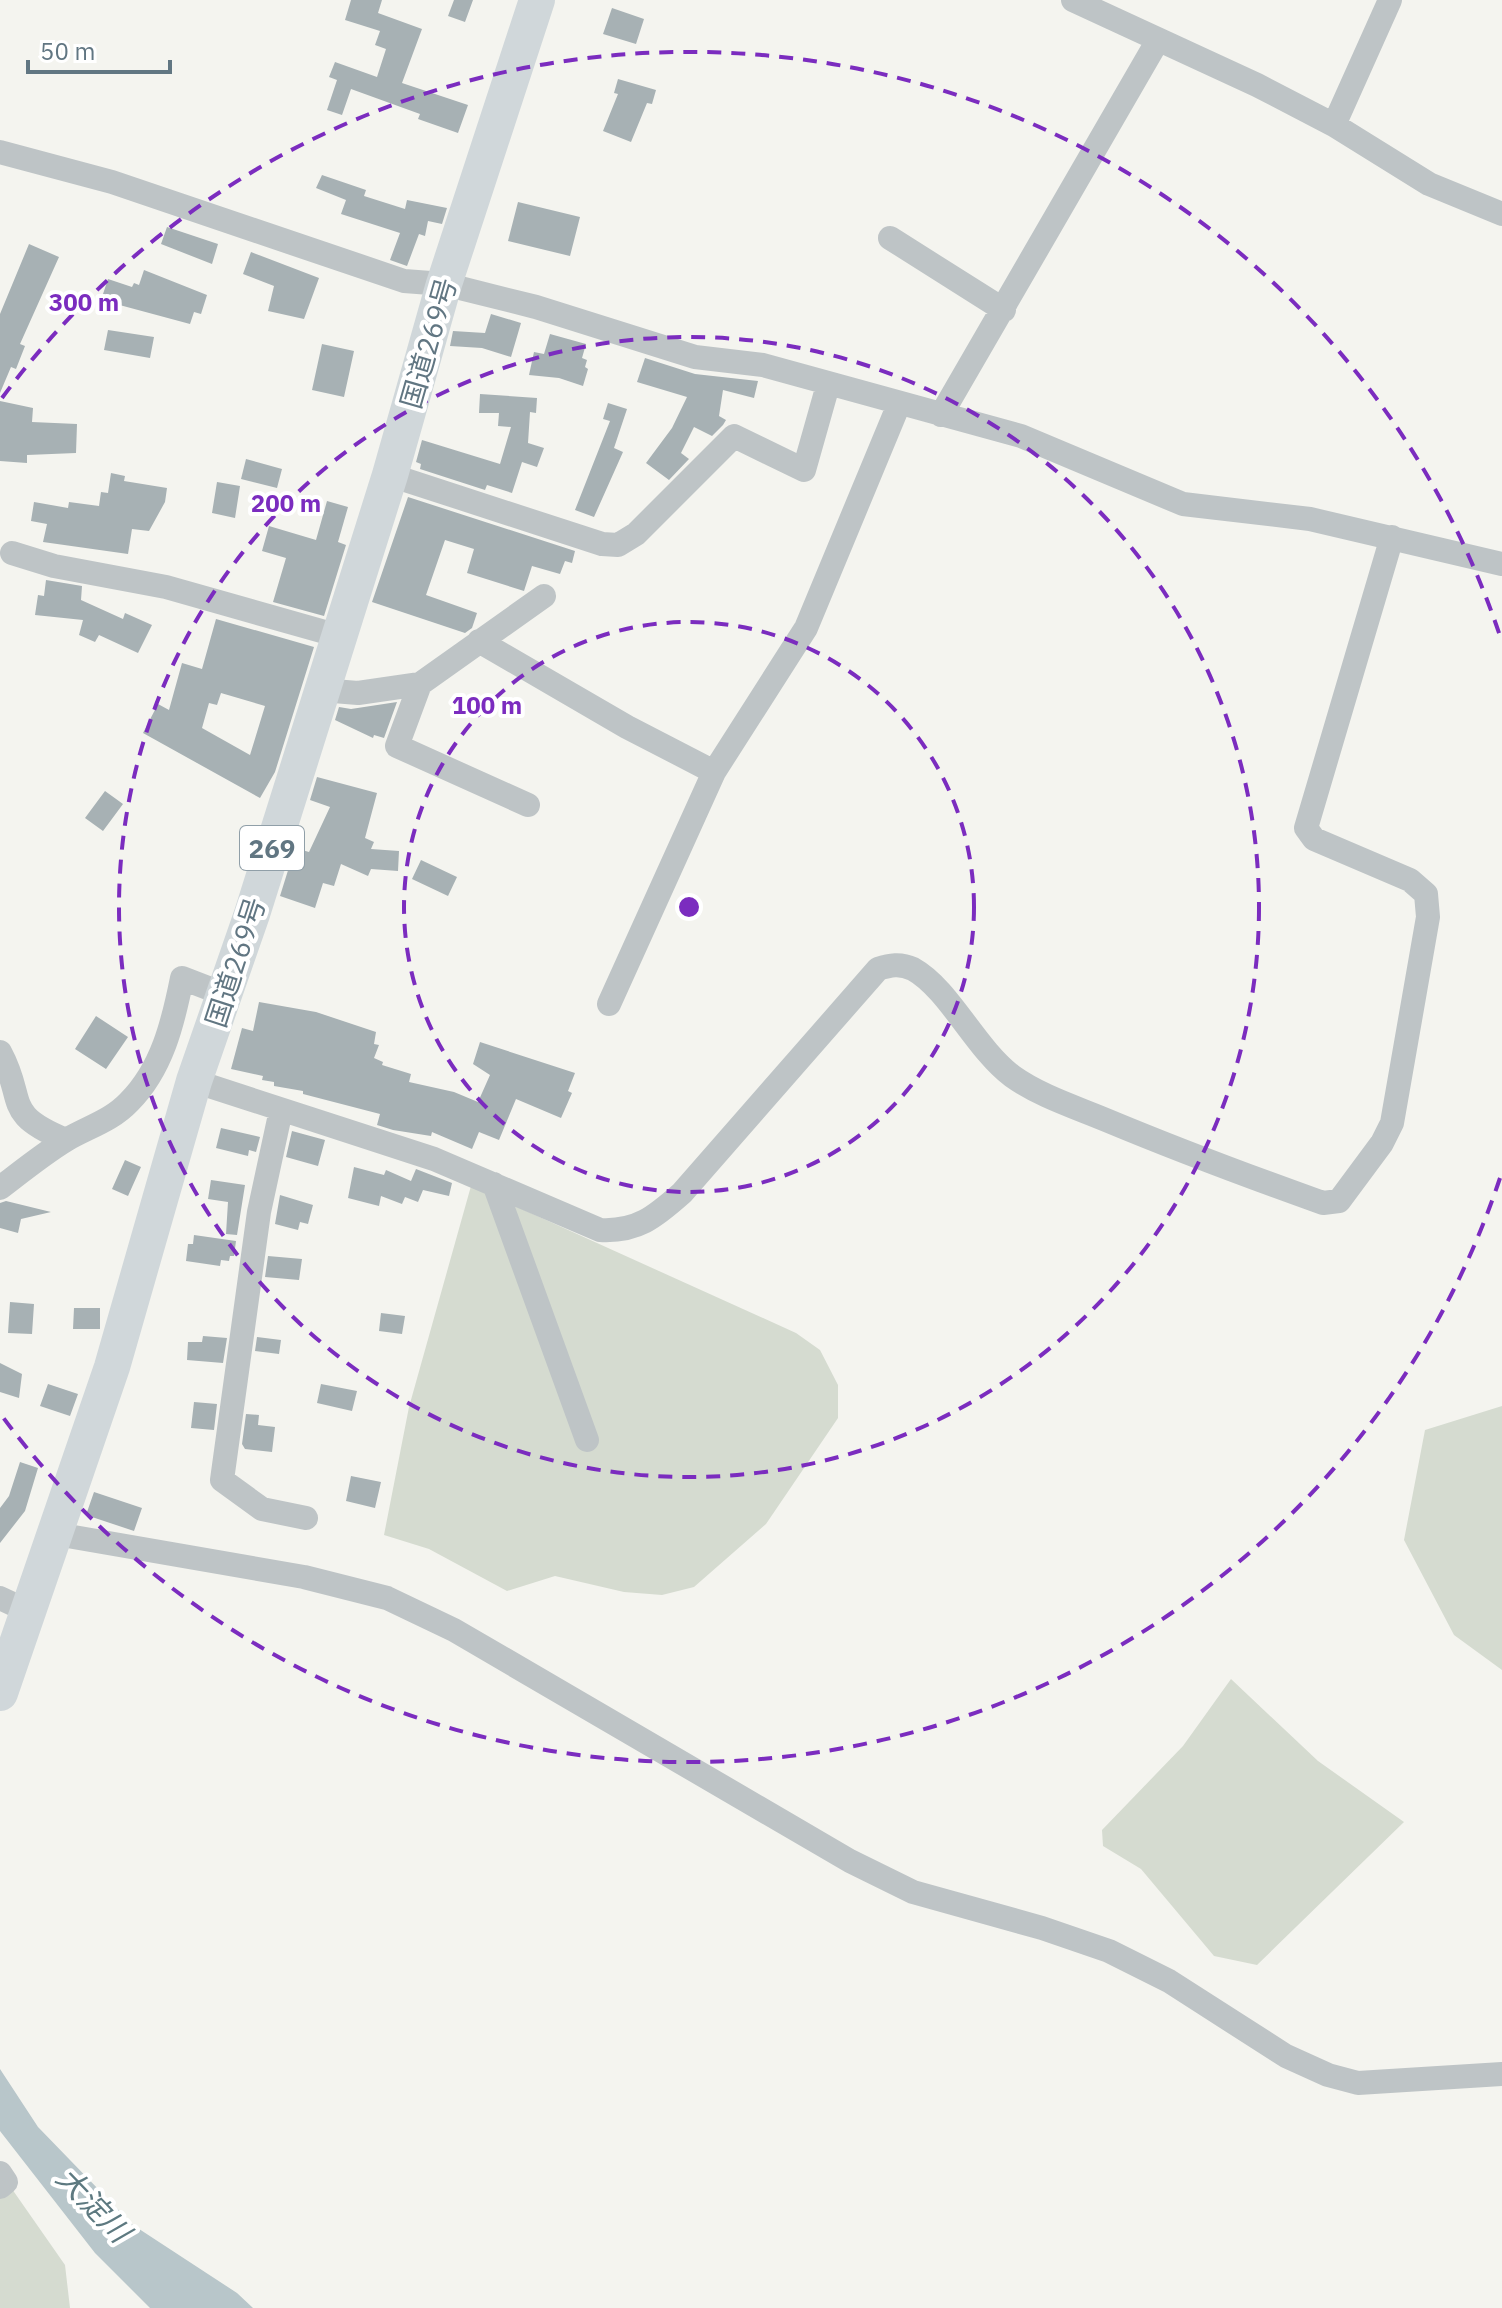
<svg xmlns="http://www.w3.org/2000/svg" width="1502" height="2308" font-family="'IBM Plex Sans','Noto Sans JP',sans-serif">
  <rect width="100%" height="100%" fill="#f4f4ef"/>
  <!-- green -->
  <path fill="#d5dbd0" d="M 471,1186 L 796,1333 L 820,1350 L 838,1385 L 838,1418 L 766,1524 L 694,1587 L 662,1595 L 624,1592 L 555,1576 L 507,1591 L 429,1549 L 384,1535 L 409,1407 Z
    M 1502,1406 L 1502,1670 L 1454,1635 L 1404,1540 L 1425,1430 Z
    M 1231,1679 L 1318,1761 L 1404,1822 L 1257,1965 L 1214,1956 L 1141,1869 L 1103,1846 L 1102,1830 L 1183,1746 Z
    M 12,2189 L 65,2265 L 70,2308 L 0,2308 L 0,2197 Z"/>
  <!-- water -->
  <path fill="#b8c6ca" d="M 0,2069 L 38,2127 L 133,2225 L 237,2293 L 253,2308 L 150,2308 L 95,2253 L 0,2131 Z"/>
  <!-- building -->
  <path fill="#a7b1b4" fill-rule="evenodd" d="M 351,0 L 382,0 L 378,13 L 422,29 L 402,83 L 468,105 L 458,133 L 418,119 L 420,114 L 351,89 L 342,115 L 327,110 L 337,80 L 329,77 L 335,62 L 377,77 L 386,49 L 375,45 L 380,31 L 345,20 Z
    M 454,0 L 473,0 L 465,22 L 448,16 Z
    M 612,8 L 644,19 L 636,44 L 603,34 Z
    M 618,79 L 656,90 L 652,104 L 647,103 L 631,142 L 603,131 L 618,94 L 614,93 Z
    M 322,175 L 366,190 L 364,196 L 405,209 L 407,200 L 447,208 L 442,224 L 428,221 L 425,236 L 419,234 L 407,266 L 390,260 L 400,233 L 341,214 L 346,200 L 316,188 Z
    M 518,202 L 580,217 L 570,256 L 508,241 Z
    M 167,227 L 218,244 L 212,264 L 161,244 Z
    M 29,244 L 59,257 L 20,344 L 25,346 L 16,369 L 11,367 L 0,393 L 0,314 Z
    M 251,252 L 319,278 L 304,319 L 268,311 L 274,286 L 243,274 Z
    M 144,270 L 207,295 L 201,314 L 194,312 L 190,324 L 101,300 L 108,279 L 132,287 L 134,283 L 139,285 Z
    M 491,314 L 521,323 L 511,357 L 482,348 L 450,346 L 453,331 L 485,333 Z
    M 108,330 L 154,337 L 150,358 L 104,350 Z
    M 550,334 L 586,344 L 582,358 L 587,360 L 585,367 L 588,369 L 583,386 L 559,378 L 529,375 L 534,352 L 544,354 Z
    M 322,344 L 354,351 L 344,397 L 312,390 Z
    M 645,358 L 695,374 L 758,381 L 754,398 L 723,390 L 719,416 L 726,420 L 723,425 L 712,436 L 694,427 L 681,453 L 689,459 L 669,480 L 646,463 L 672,428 L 687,397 L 637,382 Z
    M 480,394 L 537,398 L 536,413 L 530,412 L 528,443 L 544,448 L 537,467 L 522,462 L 512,493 L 487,485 L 485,490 L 420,469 L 421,464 L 416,462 L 422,440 L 500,464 L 511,427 L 498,426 L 499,413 L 479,413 Z
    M 0,401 L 33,408 L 32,422 L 77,424 L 76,453 L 27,455 L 27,463 L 0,461 Z
    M 608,403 L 627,409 L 614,448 L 623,452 L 594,517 L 575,510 L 610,421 L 603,419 Z
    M 246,459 L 282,469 L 277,488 L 241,479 Z
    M 111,473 L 125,476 L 124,481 L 167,488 L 165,502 L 149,531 L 132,529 L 128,554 L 43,542 L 47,524 L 31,521 L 34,502 L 68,508 L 69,502 L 99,506 L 101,492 L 108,493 Z
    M 217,482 L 240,486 L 235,518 L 212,513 Z
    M 408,497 L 575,551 L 572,563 L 565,561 L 560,574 L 532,566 L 524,591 L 467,573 L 474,549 L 445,540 L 426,595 L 477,613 L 472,628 L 465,633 L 372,602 Z
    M 327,501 L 348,507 L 338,542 L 346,545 L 324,616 L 273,602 L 286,558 L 262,551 L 269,526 L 316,540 Z
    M 46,580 L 82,586 L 81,600 L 123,619 L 125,613 L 152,625 L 138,653 L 99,635 L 95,642 L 79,635 L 83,620 L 35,615 L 38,595 L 44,596 Z
    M 216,619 L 314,647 L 275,772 L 260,798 L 143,733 L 158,704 L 169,710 L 182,663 L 202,669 ZM 221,693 L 265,706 L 250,755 L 202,728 L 209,703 L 217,705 Z
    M 397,702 L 384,738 L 374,735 L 373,738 L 335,720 L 339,707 L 351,709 Z
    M 317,777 L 377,793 L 365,838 L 374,842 L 371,849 L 399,851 L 398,871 L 371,869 L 368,876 L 341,864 L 334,886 L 323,883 L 315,908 L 280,896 L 295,848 L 309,852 L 330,807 L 310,800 Z
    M 105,791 L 123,804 L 103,831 L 85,818 Z
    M 421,860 L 457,877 L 448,896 L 412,879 Z
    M 259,1002 L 316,1012 L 376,1032 L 374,1044 L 379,1045 L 374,1058 L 383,1062 L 382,1065 L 411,1074 L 409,1082 L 454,1092 L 478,1102 L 490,1075 L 473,1064 L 480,1042 L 575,1073 L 568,1091 L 572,1093 L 561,1118 L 516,1099 L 499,1140 L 479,1132 L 472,1149 L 432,1132 L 431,1136 L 393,1130 L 377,1125 L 380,1114 L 303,1094 L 303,1091 L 274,1086 L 274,1082 L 262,1080 L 263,1076 L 231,1069 L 242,1028 L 253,1031 Z
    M 96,1016 L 128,1037 L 106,1069 L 75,1049 Z
    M 221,1128 L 260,1137 L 256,1152 L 249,1150 L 248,1156 L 216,1148 Z
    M 292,1131 L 325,1140 L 318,1166 L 286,1157 Z
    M 125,1160 L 141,1167 L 128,1196 L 112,1189 Z
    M 354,1167 L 384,1175 L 386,1170 L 411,1181 L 416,1169 L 452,1183 L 449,1196 L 423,1190 L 418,1202 L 405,1197 L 402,1204 L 381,1196 L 379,1206 L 348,1198 Z
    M 211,1180 L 245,1185 L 237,1235 L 226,1234 L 228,1202 L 208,1199 Z
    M 280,1195 L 313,1205 L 308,1224 L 300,1222 L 298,1230 L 275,1224 Z
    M 6,1201 L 51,1212 L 21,1219 L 18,1233 L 0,1228 L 0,1203 Z
    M 194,1235 L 236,1241 L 234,1256 L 230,1256 L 229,1261 L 221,1260 L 220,1266 L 186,1261 L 188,1244 L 193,1244 Z
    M 268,1256 L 302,1259 L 299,1280 L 265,1277 Z
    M 10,1302 L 34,1304 L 32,1334 L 8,1333 Z
    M 74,1308 L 100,1308 L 100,1329 L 73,1329 Z
    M 381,1313 L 405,1316 L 402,1334 L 379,1331 Z
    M 203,1336 L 227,1338 L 223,1363 L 187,1360 L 188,1342 L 202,1342 Z
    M 257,1337 L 281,1340 L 279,1354 L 255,1351 Z
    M 0,1363 L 22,1374 L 19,1398 L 0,1392 Z
    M 48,1384 L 78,1394 L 70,1416 L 40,1406 Z
    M 321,1384 L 357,1391 L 352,1411 L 317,1403 Z
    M 194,1402 L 217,1404 L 214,1430 L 191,1428 Z
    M 246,1414 L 259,1415 L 258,1425 L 275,1427 L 272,1452 L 245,1449 L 242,1444 Z
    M 20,1462 L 38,1468 L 25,1511 L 0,1543 L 0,1508 L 9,1496 Z
    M 351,1476 L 381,1482 L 375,1508 L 346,1501 Z
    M 94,1492 L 142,1508 L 134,1531 L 86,1515 Z"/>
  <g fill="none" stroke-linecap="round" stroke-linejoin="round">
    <!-- minor -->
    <path stroke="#bec4c6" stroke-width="24" d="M 1073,0 L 1257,85 L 1334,125 L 1429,184 L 1502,214
      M 1334,125 L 1390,0
      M 0,152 L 112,182 L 404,281 L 444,284 L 536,307 L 695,357 L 763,365 L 1021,436 L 1183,504 L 1310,519 L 1502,564
      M 890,238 L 1004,310
      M 941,415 L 1158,40
      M 390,475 L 602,544 L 618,545 L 636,534 L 734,436 L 804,470 L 828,385
      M 12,553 L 54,566 L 166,587 L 339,636
      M 479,641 L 627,727 L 714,772
      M 420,684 L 397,746 L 528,805
      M 321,690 L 358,693 L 420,684 L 544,596
      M 609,1004 L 714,772 L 806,628 L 899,404
      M 0,1052 C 27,1102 1,1113 66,1140
      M 194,1081 L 434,1159 L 600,1230 C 637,1232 655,1217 682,1193 L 878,969 C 890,965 900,963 913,969 C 949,989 975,1048 1012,1076 C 1040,1096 1075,1107 1106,1120 C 1178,1150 1250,1177 1323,1203 L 1339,1201 L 1382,1143 L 1392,1123 L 1428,917 L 1426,894 L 1410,880 L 1314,839 L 1306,828 L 1392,537
      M 281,1110 L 259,1212 L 222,1480 L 262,1509 L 306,1518
      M 494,1184 L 587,1440
      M 0,1188 C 21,1172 43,1154 66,1140 C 88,1127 111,1121 129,1102 C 162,1069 173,1023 182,978 L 226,995
      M 56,1534 L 304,1577 L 387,1598 L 454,1630 L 850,1861 L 913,1892 L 1042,1928 L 1109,1951 L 1169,1981 L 1286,2056 L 1328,2075 L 1358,2083 L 1502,2074
      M 0,1598 L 30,1612
      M 0,2173 L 6,2182 L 0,2187"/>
    <!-- highway -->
    <path stroke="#d0d7da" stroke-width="36" d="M 0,1693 L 112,1367 L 194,1081 L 252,914 L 390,475 L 444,284 L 537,0"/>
  </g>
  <!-- distance rings -->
  <g fill="none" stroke="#7b2cbf" stroke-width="4" stroke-dasharray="14 10">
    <circle cx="689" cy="907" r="285"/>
    <circle cx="689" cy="907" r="570"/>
    <path d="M1500 1178A855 855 0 0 1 2 1416M2 398A855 855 0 0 1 1500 636"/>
  </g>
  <g text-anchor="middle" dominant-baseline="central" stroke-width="8" stroke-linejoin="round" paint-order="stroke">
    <!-- shield labels -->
    <rect fill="#fff" stroke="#909fa8" stroke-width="2" x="240" y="826" width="64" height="44" rx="6"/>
    <g font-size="26" font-weight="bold" fill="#617682">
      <text x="272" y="848">269</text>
    </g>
    <!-- street labels -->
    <g font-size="28" fill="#617682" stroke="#fff">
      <text transform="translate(428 343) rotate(-74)">国道269号</text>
      <text transform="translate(235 962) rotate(-72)">国道269号</text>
    </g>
    <!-- water labels -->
    <g font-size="30" font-style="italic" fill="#5d7980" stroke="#fff">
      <text transform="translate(94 2204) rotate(46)">大淀川</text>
    </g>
  </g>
  <circle cx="689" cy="907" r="12" fill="#7b2cbf" stroke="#fff" stroke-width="4"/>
  <g font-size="24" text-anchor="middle" font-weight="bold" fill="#7b2cbf" stroke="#fff" stroke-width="8" stroke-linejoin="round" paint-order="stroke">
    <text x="84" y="311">300 m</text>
    <text x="286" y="512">200 m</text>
    <text x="487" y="714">100 m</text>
  </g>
  <!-- scale -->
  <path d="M28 60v12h142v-12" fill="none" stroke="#617682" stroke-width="4"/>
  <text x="40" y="60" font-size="24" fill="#617682" stroke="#ffffff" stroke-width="6" paint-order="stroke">50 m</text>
</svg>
